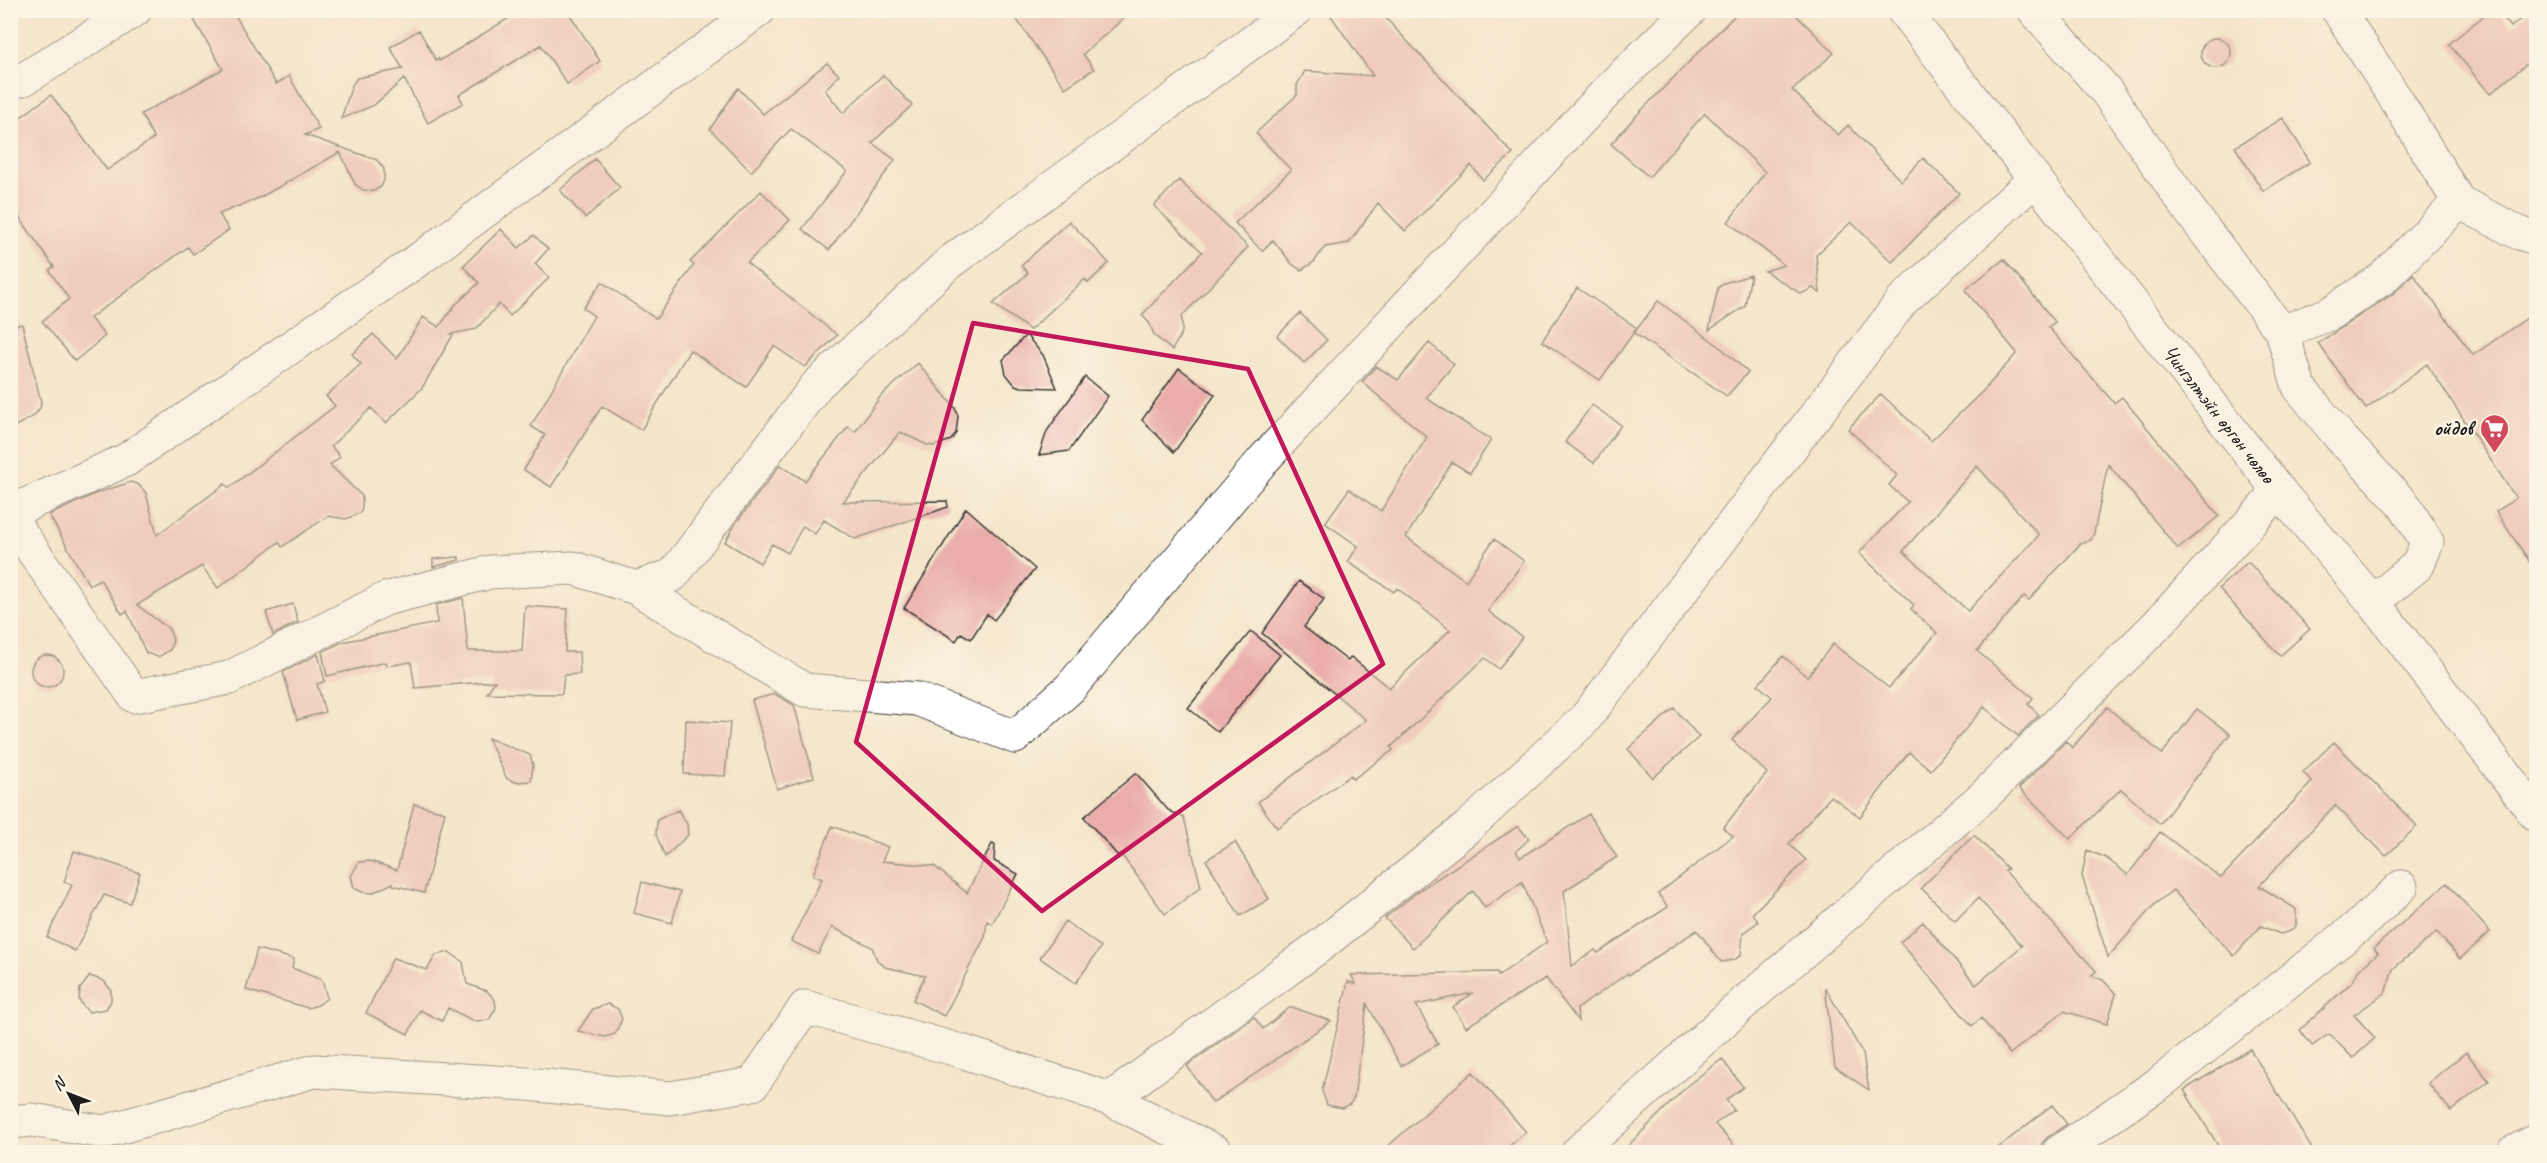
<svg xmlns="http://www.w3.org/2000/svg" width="2547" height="1163" font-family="Caveat,sans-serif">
  <rect width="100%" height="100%" fill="#fcf5e5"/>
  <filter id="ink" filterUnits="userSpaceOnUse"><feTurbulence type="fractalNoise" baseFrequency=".0167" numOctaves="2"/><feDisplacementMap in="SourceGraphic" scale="12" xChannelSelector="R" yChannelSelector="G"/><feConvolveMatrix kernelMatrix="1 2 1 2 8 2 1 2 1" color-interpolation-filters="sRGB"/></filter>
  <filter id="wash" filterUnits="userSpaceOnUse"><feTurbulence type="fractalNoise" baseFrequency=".008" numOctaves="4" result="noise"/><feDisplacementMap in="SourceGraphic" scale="24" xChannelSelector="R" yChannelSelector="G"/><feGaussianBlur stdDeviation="1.35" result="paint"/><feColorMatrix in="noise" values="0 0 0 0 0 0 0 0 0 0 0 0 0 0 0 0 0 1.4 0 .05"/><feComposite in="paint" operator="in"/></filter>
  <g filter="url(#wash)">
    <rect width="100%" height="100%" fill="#f4e6cb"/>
    <g id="blocks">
      <!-- building -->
      <path fill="#eaadaa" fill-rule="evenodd" d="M 188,10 L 232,10 L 276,84 L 289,76 L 319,129 L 305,135 L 377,160 L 384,169 L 384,180 L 381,187 L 374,191 L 363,190 L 355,184 L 340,152 L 261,197 L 219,214 L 229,230 L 193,254 L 188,247 L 90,318 L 105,336 L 75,361 L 42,321 L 69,299 L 49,270 L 54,267 L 15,211 L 10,208 L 10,125 L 51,95 L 107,170 L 154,138 L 141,114 L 223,69 Z
        M 522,10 L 567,10 L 600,61 L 567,84 L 541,45 L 459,95 L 463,103 L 428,123 L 404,79 L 374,105 L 341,119 L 352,85 L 357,78 L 403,69 L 390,47 L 419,30 L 436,60 L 438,58 L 439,61 Z
        M 1010,10 L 1133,10 L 1083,54 L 1094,69 L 1065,88 Z
        M 1327,10 L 1378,10 L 1513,154 L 1483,180 L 1471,165 L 1405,231 L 1378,203 L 1349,243 L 1325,247 L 1314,262 L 1301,270 L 1292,264 L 1273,240 L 1262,251 L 1235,223 L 1291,170 L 1256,133 L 1297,95 L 1297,85 L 1305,71 L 1373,76 Z
        M 1740,10 L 1791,10 L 1834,53 L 1792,90 L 1838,135 L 1848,125 L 1901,181 L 1923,158 L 1959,193 L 1892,262 L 1851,222 L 1816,255 L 1820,293 L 1813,288 L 1801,294 L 1765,271 L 1784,265 L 1728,222 L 1765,172 L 1705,113 L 1649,177 L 1611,144 L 1634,118 Z
        M 2491,10 L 2497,10 L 2511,27 L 2531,10 L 2536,10 L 2536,56 L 2490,94 L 2449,44 Z
        M2201 53a15 15 0 1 1 30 0a15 15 0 1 1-30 0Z
        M 827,63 L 839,75 L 825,90 L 843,113 L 883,75 L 912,105 L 872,143 L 895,160 L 829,250 L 802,229 L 847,171 L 791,129 L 751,172 L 710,129 L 738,88 L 763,114 Z
        M 2283,118 L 2310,162 L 2263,191 L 2235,147 Z
        M 595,159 L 620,188 L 585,218 L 560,190 Z
        M 1179,180 L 1248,247 L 1182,316 L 1182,332 L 1172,350 L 1154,335 L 1150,324 L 1142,315 L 1202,252 L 1154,206 Z
        M 761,191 L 790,220 L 747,263 L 837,335 L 805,367 L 774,346 L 746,387 L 690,350 L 641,430 L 602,406 L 551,487 L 524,470 L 545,435 L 531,426 L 594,316 L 583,308 L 602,282 L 656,319 L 694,265 L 690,262 Z
        M 1069,221 L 1109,263 L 1088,283 L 1085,279 L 1030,330 L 993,304 L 1028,273 L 1021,266 Z
        M 501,229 L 519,248 L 534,235 L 548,249 L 535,264 L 549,278 L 510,316 L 499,304 L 476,329 L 451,334 L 453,335 L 422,388 L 386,423 L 371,408 L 331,446 L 340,457 L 330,465 L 362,496 L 362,508 L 360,513 L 346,519 L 328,516 L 282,547 L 279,542 L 218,588 L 202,566 L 137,605 L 169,629 L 173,640 L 170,650 L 158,657 L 146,653 L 127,611 L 122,614 L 100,579 L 89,585 L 49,515 L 97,493 L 131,482 L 139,485 L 146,493 L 157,535 L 225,484 L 229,488 L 335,406 L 326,396 L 361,364 L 352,354 L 373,334 L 397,359 L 423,317 L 439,327 L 455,305 L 479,283 L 463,266 Z
        M 2004,259 L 2055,322 L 2048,327 L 2114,403 L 2122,397 L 2219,516 L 2178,549 L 2108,464 L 2094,533 L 2091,540 L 2081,543 L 2029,600 L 2024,596 L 1977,651 L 2033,698 L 2028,704 L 2039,715 L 2018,736 L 1984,707 L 1931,770 L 1909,752 L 1860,817 L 1831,796 L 1789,844 L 1806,860 L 1753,913 L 1758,922 L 1743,933 L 1741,955 L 1734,960 L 1721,962 L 1697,930 L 1629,975 L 1628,973 L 1577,1009 L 1578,1021 L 1546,978 L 1466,1027 L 1453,1007 L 1473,993 L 1416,1005 L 1438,1044 L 1401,1066 L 1367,1004 L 1354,1097 L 1350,1104 L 1343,1108 L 1327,1105 L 1322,1091 L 1348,982 L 1356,984 L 1351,975 L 1497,972 L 1498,976 L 1547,942 L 1522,882 L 1485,908 L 1473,891 L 1413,948 L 1385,918 L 1421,889 L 1518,826 L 1529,839 L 1516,851 L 1520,858 L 1589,814 L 1617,857 L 1564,891 L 1572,966 L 1595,950 L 1598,953 L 1668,907 L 1658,894 L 1733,836 L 1723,828 L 1767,773 L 1732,740 L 1772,697 L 1758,685 L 1783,656 L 1807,677 L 1833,644 L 1889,688 L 1937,633 L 1911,609 L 1914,605 L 1859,553 L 1908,502 L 1889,485 L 1897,475 L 1848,429 L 1881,394 L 1931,441 L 1984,390 L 2017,353 L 1965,290 ZM 1977,466 L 2039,535 L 1968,611 L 1903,551 Z
        M 2413,274 L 2473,355 L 2536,312 L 2536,571 L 2496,512 L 2516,498 L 2427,364 L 2366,409 L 2318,343 L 2394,293 Z
        M 1751,275 L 1745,306 L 1709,330 L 1718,288 L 1724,283 Z
        M 1577,288 L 1637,328 L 1600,380 L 1542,341 Z
        M 1658,301 L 1720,347 L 1748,372 L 1727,396 L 1634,333 Z
        M 1300,313 L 1327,340 L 1304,363 L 1277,336 Z
        M 22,324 L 41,402 L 40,408 L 34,416 L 10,429 L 10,326 Z
        M 1026,335 L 1043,355 L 1057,388 L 1021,387 L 1015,385 L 1006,374 L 1003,360 Z
        M 1429,343 L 1454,364 L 1426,398 L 1491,440 L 1470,473 L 1452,462 L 1406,537 L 1466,581 L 1494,539 L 1524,561 L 1488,611 L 1522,637 L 1499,669 L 1485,658 L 1391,747 L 1393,750 L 1353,779 L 1351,775 L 1277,828 L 1258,802 L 1366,720 L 1262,633 L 1299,581 L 1324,599 L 1304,627 L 1348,661 L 1351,657 L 1389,688 L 1450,630 L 1397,588 L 1394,592 L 1348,562 L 1358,546 L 1325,523 L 1349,489 L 1381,511 L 1427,437 L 1362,382 L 1376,366 L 1398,380 Z
        M 918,363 L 955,408 L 958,416 L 956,433 L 951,440 L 934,446 L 927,445 L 900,432 L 843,502 L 947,501 L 948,507 L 855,539 L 824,520 L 815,534 L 803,526 L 788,553 L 772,544 L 760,563 L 725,542 L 736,523 L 780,465 L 805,481 L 848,427 L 855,432 L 880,397 Z
        M 1179,368 L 1215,395 L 1174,452 L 1142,420 Z
        M 1085,377 L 1108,396 L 1069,451 L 1039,455 L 1047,431 Z
        M 1592,405 L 1621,425 L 1594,463 L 1565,442 Z
        M 966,508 L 1035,569 L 994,620 L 987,614 L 971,639 L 961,633 L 956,641 L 904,608 Z
        M 459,557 L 459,560 L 433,567 L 433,559 Z
        M 2248,562 L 2310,629 L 2280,656 L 2219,588 Z
        M 463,598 L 468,651 L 522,651 L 525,606 L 568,609 L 565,652 L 579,652 L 580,674 L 564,675 L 562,694 L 487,693 L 495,681 L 415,688 L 411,662 L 387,666 L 386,662 L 327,676 L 322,652 L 342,642 L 437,623 L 436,605 Z
        M 293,604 L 298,622 L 273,635 L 266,612 Z
        M 1251,631 L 1280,655 L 1218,732 L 1188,708 Z
        M 318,654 L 325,681 L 317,684 L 325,712 L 297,720 L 283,672 Z
        M31 671a16 16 0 1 1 32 0a16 16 0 1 1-32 0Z
        M 775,694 L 794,705 L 814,777 L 777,789 L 752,700 Z
        M 2107,707 L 2162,754 L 2197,709 L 2230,734 L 2160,824 L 2121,789 L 2070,839 L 2019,788 L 2066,741 L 2072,748 Z
        M 1674,708 L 1699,737 L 1653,778 L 1628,749 Z
        M 686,720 L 730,723 L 725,776 L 684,774 Z
        M 488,738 L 530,755 L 533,765 L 531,781 L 516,782 L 507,779 Z
        M 2334,742 L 2417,826 L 2386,856 L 2335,805 L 2259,886 L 2296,909 L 2296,926 L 2288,932 L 2280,934 L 2261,926 L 2234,956 L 2173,890 L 2155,904 L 2108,957 L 2082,876 L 2087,850 L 2106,858 L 2128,875 L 2160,832 L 2221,878 L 2312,782 L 2303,772 Z
        M 1136,773 L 1168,810 L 1184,818 L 1201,887 L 1165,914 L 1121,854 L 1118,856 L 1084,817 Z
        M 414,804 L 445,812 L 424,893 L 393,885 L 393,883 L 372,893 L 362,892 L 354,888 L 351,876 L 359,862 L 370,861 L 397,870 Z
        M 678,810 L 687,824 L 688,835 L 665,857 L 656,834 L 657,820 Z
        M 832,826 L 888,847 L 882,861 L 934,866 L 967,893 L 992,844 L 995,845 L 994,861 L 1018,874 L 992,924 L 987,921 L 985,937 L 944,1016 L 913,1000 L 925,976 L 885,967 L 877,960 L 872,947 L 832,927 L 818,954 L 791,941 L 822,879 L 813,875 Z
        M 1974,835 L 2008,869 L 2005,871 L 2096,971 L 2091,976 L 2103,980 L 2116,994 L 2107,1024 L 2064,1011 L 2010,1054 L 1981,1018 L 1972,1026 L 1900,942 L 1923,922 L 1976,985 L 2022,946 L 1978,898 L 1955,921 L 1921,888 Z
        M 1235,842 L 1269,899 L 1240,916 L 1206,860 Z
        M 74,851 L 140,873 L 130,903 L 104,895 L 75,951 L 47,937 L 72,885 L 64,882 Z
        M 642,882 L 680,892 L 672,923 L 634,913 Z
        M 2447,883 L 2490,932 L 2460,959 L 2437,932 L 2393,969 L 2385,993 L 2354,1015 L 2375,1038 L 2353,1058 L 2329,1034 L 2312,1046 L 2300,1030 L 2353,981 L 2358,971 L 2378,953 L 2374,948 Z
        M 1065,921 L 1101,947 L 1076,983 L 1040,958 Z
        M 257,949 L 294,959 L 292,968 L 322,980 L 327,998 L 318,1005 L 308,1008 L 246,990 Z
        M 449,952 L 463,962 L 467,984 L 487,991 L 495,1000 L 496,1008 L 489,1020 L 474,1021 L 448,1008 L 442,1021 L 420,1010 L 408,1034 L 366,1013 L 393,958 L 427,970 L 436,955 Z
        M 90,976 L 104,981 L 111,990 L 111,1001 L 106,1009 L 89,1012 L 82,1005 L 79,1000 L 80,989 Z
        M 1825,987 L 1863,1054 L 1869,1090 L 1835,1067 Z
        M 608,1004 L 618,1009 L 622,1019 L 615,1034 L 605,1037 L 578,1031 L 593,1009 Z
        M 1289,1008 L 1295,1008 L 1331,1021 L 1213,1103 L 1187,1066 L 1254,1017 L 1263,1029 Z
        M 2250,1049 L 2314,1152 L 2222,1152 L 2184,1090 Z
        M 2466,1052 L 2489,1081 L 2451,1111 L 2428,1083 Z
        M 1722,1059 L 1743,1087 L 1726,1100 L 1734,1110 L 1715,1124 L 1740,1152 L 1622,1152 L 1688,1085 Z
        M 1473,1072 L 1526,1132 L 1502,1152 L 1381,1152 Z
        M 2052,1105 L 2067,1124 L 2048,1137 L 2042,1143 L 2040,1152 L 1993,1152 Z"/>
    </g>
  </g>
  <g filter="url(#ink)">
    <use href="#blocks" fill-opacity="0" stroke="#3c3a36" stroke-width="1.5"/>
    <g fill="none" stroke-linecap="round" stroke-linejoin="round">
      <defs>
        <path id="street" d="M 1296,10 L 950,262 L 817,385 L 673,575 L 636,588 L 805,690 L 917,699 L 1015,737 L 1070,688 L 1264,459 L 1614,84 L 1690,10
          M 2034,10 L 2106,91 L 2190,211 L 2282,332 L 2299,387 L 2340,437 L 2405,506 L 2427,542 L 2418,565 L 2373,602
          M 2338,10 L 2399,104 L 2459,202
          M 10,82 L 24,79 L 135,10
          M 2282,332 L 2329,314 L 2383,278 L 2459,202 L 2519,233 L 2536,238
          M 10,512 L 126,460 L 421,258 L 759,10
          M 10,518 L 134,696 L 229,678 L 385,599 L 490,572 L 573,568 L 636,588
          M 1110,1099 L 1325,942 L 1468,827 L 1584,720 L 1903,300 L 2035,179
          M 10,1122 L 32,1120 L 104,1132 L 314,1071 L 527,1084 L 670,1098 L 753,1084 L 805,1007 L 961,1051 L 1110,1099 L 1216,1152
          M 1578,1152 L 1746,1001 L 1985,795 L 2156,626 L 2279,491
          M 2059,1152 L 2161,1082 L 2361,924 L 2401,887
          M 2514,1152 L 2536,1141"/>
        <path id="secondary" d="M 1903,10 L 2279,491 L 2373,602 L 2536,815"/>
      </defs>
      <!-- street casing -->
      <use href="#street" stroke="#3c3a36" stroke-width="35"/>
      <!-- secondary casing -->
      <use href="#secondary" stroke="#3c3a36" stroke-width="35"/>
      <!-- street -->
      <use href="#street" stroke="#fff" stroke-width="33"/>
      <!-- secondary -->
      <use href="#secondary" stroke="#fff" stroke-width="33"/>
    </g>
  </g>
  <!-- marked area -->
  <path d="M0 0H2547V1163H0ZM 973,323 L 1248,369 L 1383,664 L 1042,911 L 856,742 Z" fill="#f4e6cb" fill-opacity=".55" fill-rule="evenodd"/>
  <path fill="none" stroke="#c2185b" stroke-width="4.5" stroke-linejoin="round" d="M 973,323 L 1248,369 L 1383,664 L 1042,911 L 856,742 Z"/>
  <!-- icons -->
  <defs>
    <symbol id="supermarket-pin" viewBox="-11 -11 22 30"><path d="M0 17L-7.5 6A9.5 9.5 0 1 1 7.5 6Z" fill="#d1495b" stroke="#fcf5e5"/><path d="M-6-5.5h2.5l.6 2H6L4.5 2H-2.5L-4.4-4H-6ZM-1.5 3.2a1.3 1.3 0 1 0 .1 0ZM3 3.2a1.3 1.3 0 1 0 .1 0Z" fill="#fff"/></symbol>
  </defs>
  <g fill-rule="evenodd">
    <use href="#supermarket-pin" x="2478" y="412" width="33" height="45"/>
  </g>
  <g text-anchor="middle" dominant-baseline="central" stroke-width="4.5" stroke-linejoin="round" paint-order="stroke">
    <!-- street labels -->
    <g font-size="21" fill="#1c1c1c" stroke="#fcf5e5">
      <text transform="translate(2219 414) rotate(52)">Чингэлтэйн өргөн чөлөө</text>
    </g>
    <!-- poi labels -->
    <g font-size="21" font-weight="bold" fill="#1c1c1c" stroke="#fcf5e5" text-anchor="end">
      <text x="2473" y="428">ойдов</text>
    </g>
  </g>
  <!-- margin -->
  <rect width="2547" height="1163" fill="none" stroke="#fcf5e5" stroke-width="36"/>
  <!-- north arrow -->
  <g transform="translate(69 1094) rotate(312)" stroke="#fcf5e5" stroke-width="4.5" paint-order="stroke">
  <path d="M0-4.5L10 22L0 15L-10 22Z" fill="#1c1c1c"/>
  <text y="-9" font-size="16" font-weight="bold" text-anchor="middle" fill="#1c1c1c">N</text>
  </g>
</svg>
